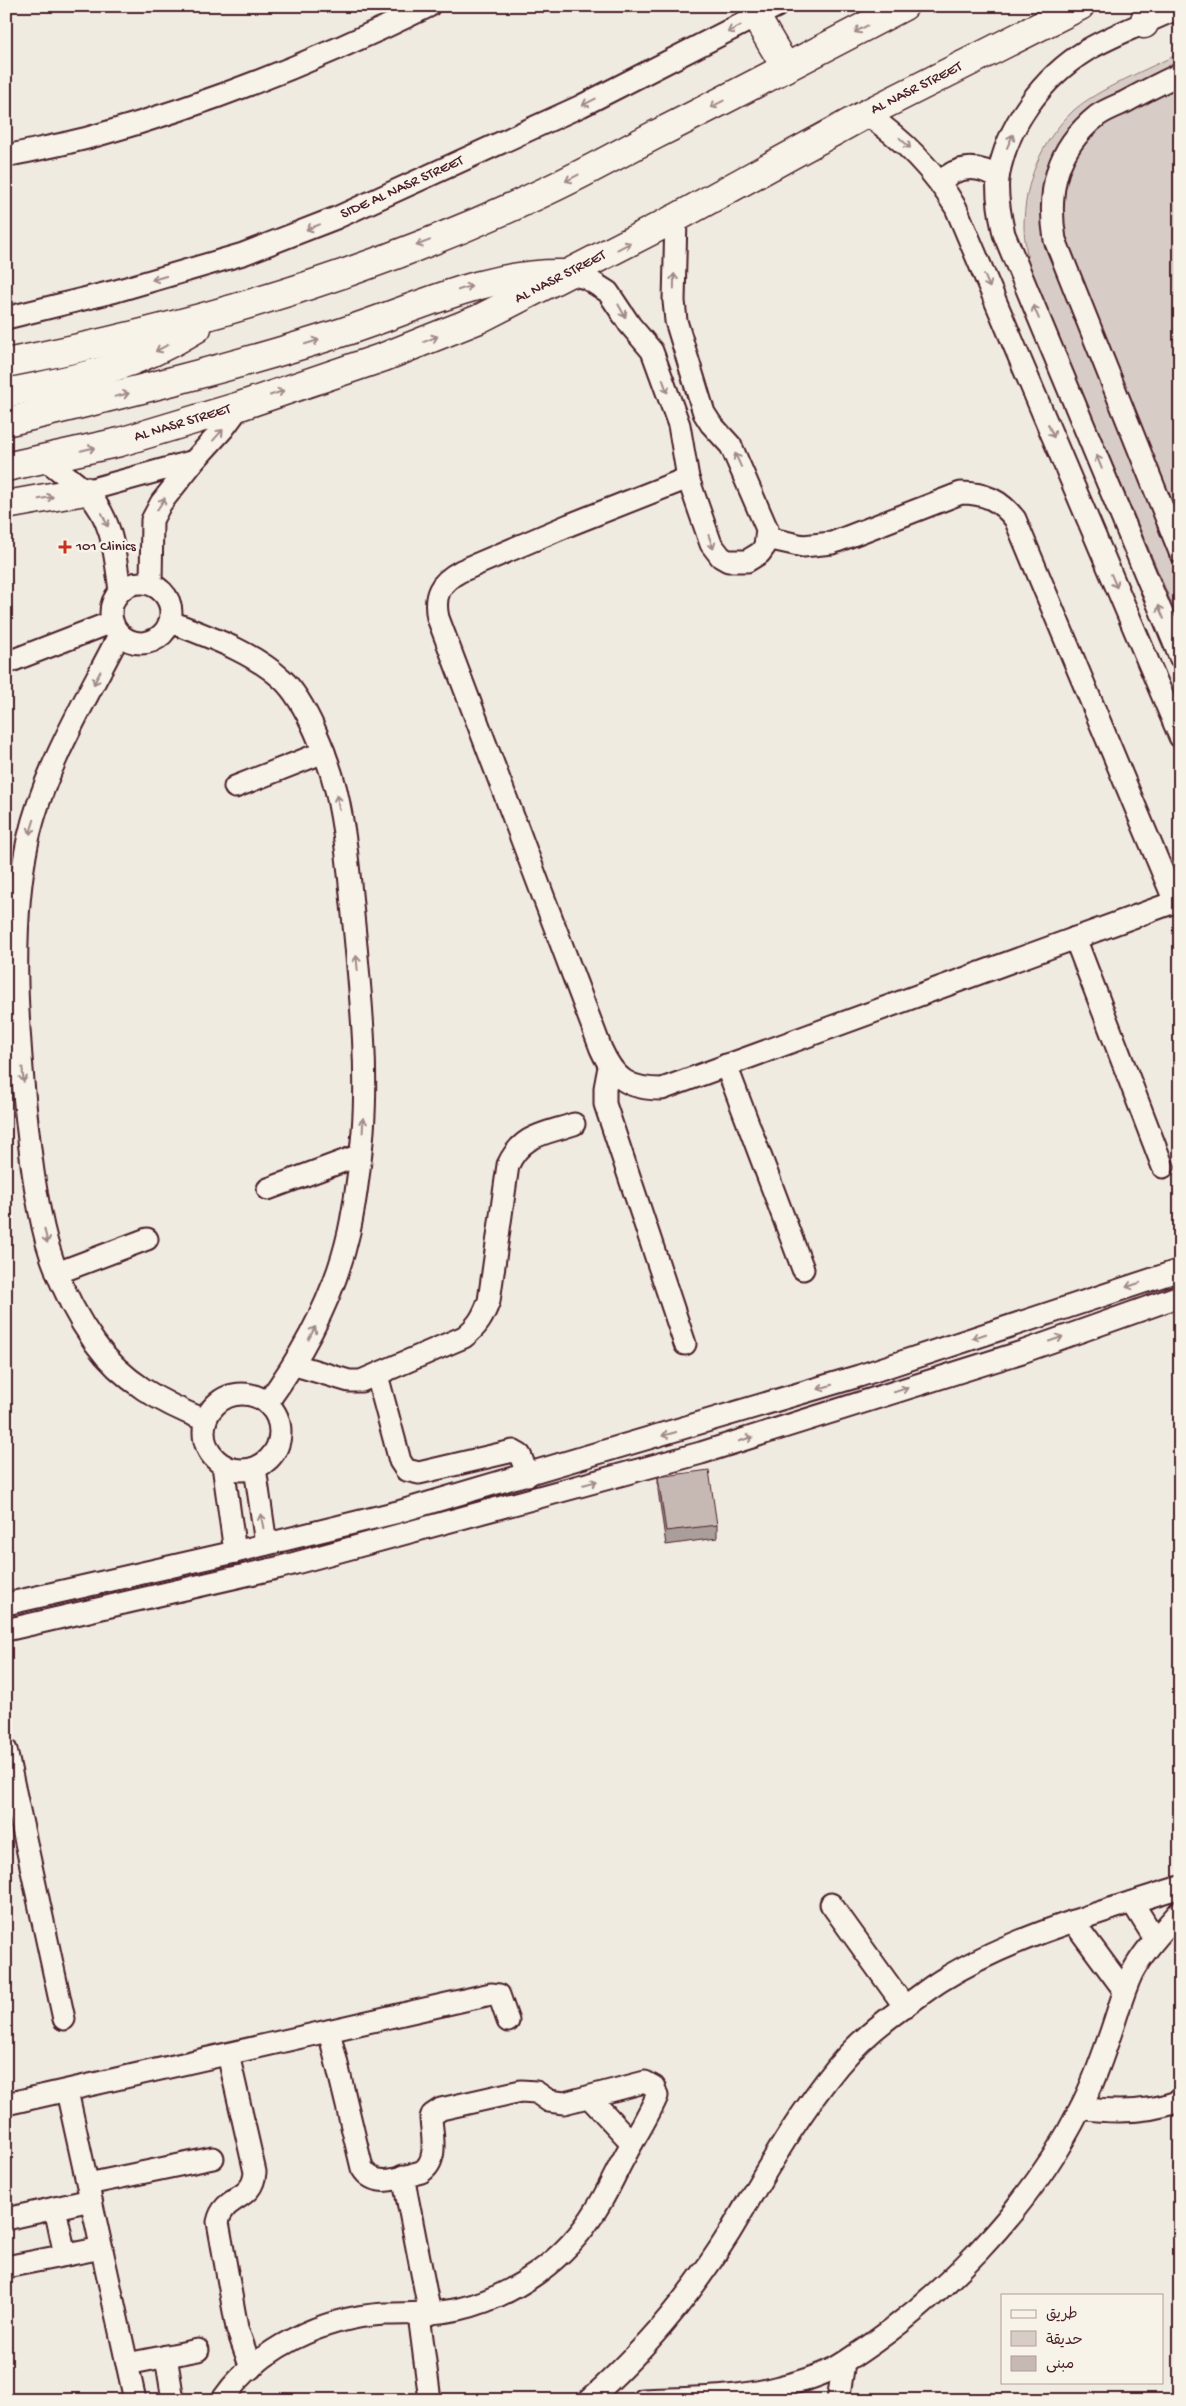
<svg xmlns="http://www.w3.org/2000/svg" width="1186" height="2406" font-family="'Gochi Hand','Playpen Sans Arabic',sans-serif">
  <rect width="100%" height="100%" fill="#f0ebe0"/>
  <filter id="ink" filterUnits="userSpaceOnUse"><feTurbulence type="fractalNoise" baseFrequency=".02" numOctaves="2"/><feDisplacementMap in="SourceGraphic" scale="10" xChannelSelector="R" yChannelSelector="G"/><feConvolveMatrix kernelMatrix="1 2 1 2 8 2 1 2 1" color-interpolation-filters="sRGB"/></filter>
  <g filter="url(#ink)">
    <!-- green -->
    <path fill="#d8cdc6" stroke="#917678" d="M 1180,53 L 1180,623 L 1028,264 C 1027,252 1024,239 1024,227 C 1024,183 1041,141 1073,111 C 1096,90 1150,68 1180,53 Z"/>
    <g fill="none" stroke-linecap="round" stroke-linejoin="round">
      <defs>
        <g id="minor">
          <path d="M 1180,7 C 1149,22 1116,33 1087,50 C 1043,77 1006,126 998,178 C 996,196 1000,216 1004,234 L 1180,657"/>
          <path d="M 1180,74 C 1161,83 1143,92 1125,102 C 1116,106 1105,110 1097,116 C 1056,149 1047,190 1055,240 L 1180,552"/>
          <path d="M 866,114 C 903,139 933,169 956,208 L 1180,737"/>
          <path d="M 6,156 C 37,149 68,144 98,135 C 212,103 323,58 429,6"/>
          <path d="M 940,182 C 958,165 978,164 998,178"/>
          <path d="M 570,274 L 586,278 L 608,292 L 630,325 L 652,351 L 679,425 L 688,478 L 711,544 L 721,557 L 728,561 L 747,561 L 760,553 L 765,546 L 767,529 L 731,446 L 711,424 L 704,413 L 676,321 L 674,301 L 676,218"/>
          <path id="s1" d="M 6,318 L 116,291 L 243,254 L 336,218 L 581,106 L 777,6"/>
          <path d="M 45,459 C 58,470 72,479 85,491 C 113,517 115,555 120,591"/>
          <path d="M 688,478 L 569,525 L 461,571 C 440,582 433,595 438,618 L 601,1049 C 615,1080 629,1089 662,1089 L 1180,900"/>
          <path d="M 85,491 L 194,461"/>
          <path d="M 767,538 L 803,546 L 832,543 L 961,493 C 985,493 1000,500 1015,519 L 1175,902"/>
          <circle cx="141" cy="613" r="30"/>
          <path d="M 151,584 L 152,520 L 161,503 L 194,461 L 223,429 L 240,406"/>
          <path d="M 171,622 C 209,637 251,651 282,679 C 306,701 328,758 336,790 C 347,837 350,887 355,935 C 361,1000 368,1066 363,1131 C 360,1165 356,1199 349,1232 C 335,1295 305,1351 267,1403"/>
          <path d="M 119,635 C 86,700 44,768 28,840 C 10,926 17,1018 25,1104 C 30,1151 35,1198 47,1243 C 57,1278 74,1313 95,1343 C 122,1381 162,1403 205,1420"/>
          <path d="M 6,663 L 112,622"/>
          <path d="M 235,787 L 324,752"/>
          <path d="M 1075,938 L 1163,1167"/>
          <path d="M 726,1065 L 803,1269"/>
          <path d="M 609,1067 L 605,1088 L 605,1104 L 685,1344"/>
          <path d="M 268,1189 L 360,1155"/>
          <path d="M 57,1273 L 147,1239"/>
          <path d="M 295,1365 L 349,1381 L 361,1381 L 464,1337 C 478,1326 483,1317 489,1301 L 508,1165 C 522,1134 545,1134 574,1124"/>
          <path d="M 377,1375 L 400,1461 L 406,1470 L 419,1473 L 513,1451 L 520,1455 L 528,1475"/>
          <circle cx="242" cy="1432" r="38"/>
          <path d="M 223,1465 L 235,1552"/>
          <path d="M 255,1468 L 266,1544"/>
          <path d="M 6,1604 L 235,1552 L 398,1512 L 859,1376 L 1180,1270"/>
          <path d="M 6,1630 L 281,1567 L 701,1453 L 1022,1352 L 1180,1296"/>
          <path d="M 6,1750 L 64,2019"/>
          <path d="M 1132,1902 L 1155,1939"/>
          <path d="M 831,1904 L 905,2007"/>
          <path d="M 1073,1921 L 1124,1990"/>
          <path d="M 228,2054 L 255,2172 C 253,2202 224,2194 218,2222 L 237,2328 L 251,2368"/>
          <path d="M 67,2091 L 135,2400"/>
          <path d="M 589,2097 L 632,2143"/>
          <path d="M 6,2104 L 491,1994 L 499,1995 L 508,2021"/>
          <path d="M 1081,2108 C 1114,2113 1147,2113 1180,2101"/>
          <path d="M 403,2176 L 430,2314"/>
          <path d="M 88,2184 L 213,2158"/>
          <path d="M 55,2208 L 65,2255"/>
          <path d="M 6,2219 L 91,2200"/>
          <path d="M 6,2267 L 102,2248"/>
          <path d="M 419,2315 L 430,2400"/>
          <path d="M 166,2356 L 173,2400"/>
          <path d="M 127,2364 L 198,2350"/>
          <path d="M 222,2400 C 258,2348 322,2318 384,2314 C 409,2313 433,2315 459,2309 C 515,2296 566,2259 596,2210 C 607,2193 615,2174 625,2156 C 635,2137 648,2117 657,2096 L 654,2087 L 645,2082 L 564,2103 L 549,2101 L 536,2092 L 521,2091 L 441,2109 L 432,2115 L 431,2118 C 432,2136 439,2161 421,2172 C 401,2177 375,2190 362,2168 L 329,2031"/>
          <path d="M 589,2400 C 644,2351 691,2295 730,2232 C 764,2175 796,2117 838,2066 C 857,2043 881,2023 905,2006 C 917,1998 929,1988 942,1980 C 1011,1937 1101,1912 1180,1887"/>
          <path d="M 643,2400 C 688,2398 735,2399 779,2387 C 800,2382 827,2374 845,2362 C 939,2302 1030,2209 1080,2109 C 1093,2085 1102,2058 1111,2032 C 1118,2012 1123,1992 1132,1973 C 1144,1950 1163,1931 1180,1911"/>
          <path d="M 838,2400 L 844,2363"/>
        </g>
        <g id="major">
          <path d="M 756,17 L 786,68"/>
          <path d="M 1144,24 L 1149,6"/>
          <path d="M 6,363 C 188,328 372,273 540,194 C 580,176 618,154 657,134 C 740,92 822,49 904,6"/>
          <path d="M 6,393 C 80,378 131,369 197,328"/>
          <path d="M 6,422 C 119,395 232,368 343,332 C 415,309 483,273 561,274"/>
          <path id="s2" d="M 6,467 L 120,442 L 240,406 L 384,357 L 479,319 L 676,218 L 866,114 L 1080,6"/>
          <path d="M 6,505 L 85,491"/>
        </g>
      </defs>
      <!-- minor casing -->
      <use href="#minor" stroke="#4a1f2b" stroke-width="25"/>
      <!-- major casing -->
      <use href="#major" stroke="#4a1f2b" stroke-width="31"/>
      <!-- minor -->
      <use href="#minor" stroke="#f7f3e8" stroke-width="21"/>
      <!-- major -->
      <use href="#major" stroke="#f7f3e8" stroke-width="28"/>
    </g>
    <!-- wall -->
    <path fill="#aa9e9a" stroke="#4a1f2b" d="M 658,1477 L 717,1525 L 717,1538 L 666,1545 L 658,1490 Z"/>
    <!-- building -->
    <path fill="#c6b8b3" stroke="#4a1f2b" d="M 709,1470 L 717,1525 L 666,1531 L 658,1477 Z"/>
    <!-- one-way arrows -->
    <defs><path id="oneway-shaft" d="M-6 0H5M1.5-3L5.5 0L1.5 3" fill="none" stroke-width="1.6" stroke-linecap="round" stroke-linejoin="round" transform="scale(1.25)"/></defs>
    <g stroke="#a0898a">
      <use href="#oneway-shaft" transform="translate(734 29) rotate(153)"/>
      <use href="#oneway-shaft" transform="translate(861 29) rotate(152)"/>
      <use href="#oneway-shaft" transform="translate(589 102) rotate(153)"/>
      <use href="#oneway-shaft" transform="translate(717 104) rotate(153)"/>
      <use href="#oneway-shaft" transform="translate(1010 141) rotate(-66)"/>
      <use href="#oneway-shaft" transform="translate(905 143) rotate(43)"/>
      <use href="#oneway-shaft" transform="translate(572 178) rotate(153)"/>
      <use href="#oneway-shaft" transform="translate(313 227) rotate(159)"/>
      <use href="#oneway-shaft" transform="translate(423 243) rotate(159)"/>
      <use href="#oneway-shaft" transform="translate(624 246) rotate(-28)"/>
      <use href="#oneway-shaft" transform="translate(159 278) rotate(164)"/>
      <use href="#oneway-shaft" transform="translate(674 281) rotate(-89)"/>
      <use href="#oneway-shaft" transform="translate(987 281) rotate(67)"/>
      <use href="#oneway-shaft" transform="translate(465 288) rotate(-18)"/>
      <use href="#oneway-shaft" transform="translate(622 311) rotate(61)"/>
      <use href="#oneway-shaft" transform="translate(1036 312) rotate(-113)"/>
      <use href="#oneway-shaft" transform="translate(431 339) rotate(-22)"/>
      <use href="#oneway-shaft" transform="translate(312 342) rotate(-17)"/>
      <use href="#oneway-shaft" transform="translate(162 348) rotate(152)"/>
      <use href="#oneway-shaft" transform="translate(665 386) rotate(71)"/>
      <use href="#oneway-shaft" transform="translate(277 393) rotate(-19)"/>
      <use href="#oneway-shaft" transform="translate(122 395) rotate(-13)"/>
      <use href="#oneway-shaft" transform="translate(1051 431) rotate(67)"/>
      <use href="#oneway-shaft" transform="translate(218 435) rotate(-48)"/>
      <use href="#oneway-shaft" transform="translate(88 449) rotate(-13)"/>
      <use href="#oneway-shaft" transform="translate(738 460) rotate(-114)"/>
      <use href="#oneway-shaft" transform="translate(1099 462) rotate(-113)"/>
      <use href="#oneway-shaft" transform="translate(46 498) rotate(-10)"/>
      <use href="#oneway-shaft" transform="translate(161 504) rotate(-57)"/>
      <use href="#oneway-shaft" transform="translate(105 520) rotate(66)"/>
      <use href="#oneway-shaft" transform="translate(711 542) rotate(70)"/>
      <use href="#oneway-shaft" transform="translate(1114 581) rotate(67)"/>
      <use href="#oneway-shaft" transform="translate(1161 612) rotate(-113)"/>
      <use href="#oneway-shaft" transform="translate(97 678) rotate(117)"/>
      <use href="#oneway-shaft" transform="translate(338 802) rotate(-99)"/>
      <use href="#oneway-shaft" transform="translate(32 827) rotate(107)"/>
      <use href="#oneway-shaft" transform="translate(357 963) rotate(-95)"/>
      <use href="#oneway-shaft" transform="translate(23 1075) rotate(85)"/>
      <use href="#oneway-shaft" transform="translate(363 1125) rotate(-87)"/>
      <use href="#oneway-shaft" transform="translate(46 1236) rotate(77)"/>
      <use href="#oneway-shaft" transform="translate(1133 1285) rotate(162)"/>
      <use href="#oneway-shaft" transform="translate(312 1333) rotate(-62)"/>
      <use href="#oneway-shaft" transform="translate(979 1336) rotate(162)"/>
      <use href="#oneway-shaft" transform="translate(1056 1339) rotate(-19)"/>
      <use href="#oneway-shaft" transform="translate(825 1387) rotate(163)"/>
      <use href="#oneway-shaft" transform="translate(901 1390) rotate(-18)"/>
      <use href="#oneway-shaft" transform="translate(669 1434) rotate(164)"/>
      <use href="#oneway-shaft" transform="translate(746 1439) rotate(-18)"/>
      <use href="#oneway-shaft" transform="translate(590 1483) rotate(-15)"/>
      <use href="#oneway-shaft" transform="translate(262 1521) rotate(-101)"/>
    </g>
  </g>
  <!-- markers -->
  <path fill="#c8321e" stroke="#f7f3e8" stroke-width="2" d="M62.5 539.5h5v5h5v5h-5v5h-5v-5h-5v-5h5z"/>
  <g text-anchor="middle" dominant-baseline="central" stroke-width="5" stroke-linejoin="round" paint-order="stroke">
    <!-- street labels -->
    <g font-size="15" fill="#4a1f2b" stroke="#f7f3e8">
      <text stroke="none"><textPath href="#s2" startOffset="991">AL NASR STREET</textPath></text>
      <text stroke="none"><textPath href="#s1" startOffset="418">SIDE AL NASR STREET</textPath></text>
      <text stroke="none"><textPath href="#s2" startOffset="588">AL NASR STREET</textPath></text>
      <text stroke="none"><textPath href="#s2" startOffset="182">AL NASR STREET</textPath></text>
    </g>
    <!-- poi labels -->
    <g font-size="15" fill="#4a1f2b" stroke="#f7f3e8" text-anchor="start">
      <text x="76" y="547">101 Clinics</text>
    </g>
  </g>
  <!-- margin -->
  <rect width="1186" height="2406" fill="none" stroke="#f7f3e8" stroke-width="25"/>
  <rect x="12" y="12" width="1161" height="2381" fill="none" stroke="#4a1f2b" stroke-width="2" filter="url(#ink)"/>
  <!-- legend -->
  <rect x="1001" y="2294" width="162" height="90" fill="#f7f3e8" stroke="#b29e9c"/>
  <rect x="1011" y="2310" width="25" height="8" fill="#f7f3e8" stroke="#b29e9c"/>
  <text x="1046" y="2318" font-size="15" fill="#4a1f2b">طريق</text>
  <rect x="1011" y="2331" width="25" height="15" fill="#d8cdc6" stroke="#b29e9c"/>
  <text x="1046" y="2344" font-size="15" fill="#4a1f2b">حديقة</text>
  <rect x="1011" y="2356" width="25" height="15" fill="#c6b8b3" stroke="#b29e9c"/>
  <text x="1046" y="2368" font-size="15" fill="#4a1f2b">مبنى</text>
</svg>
